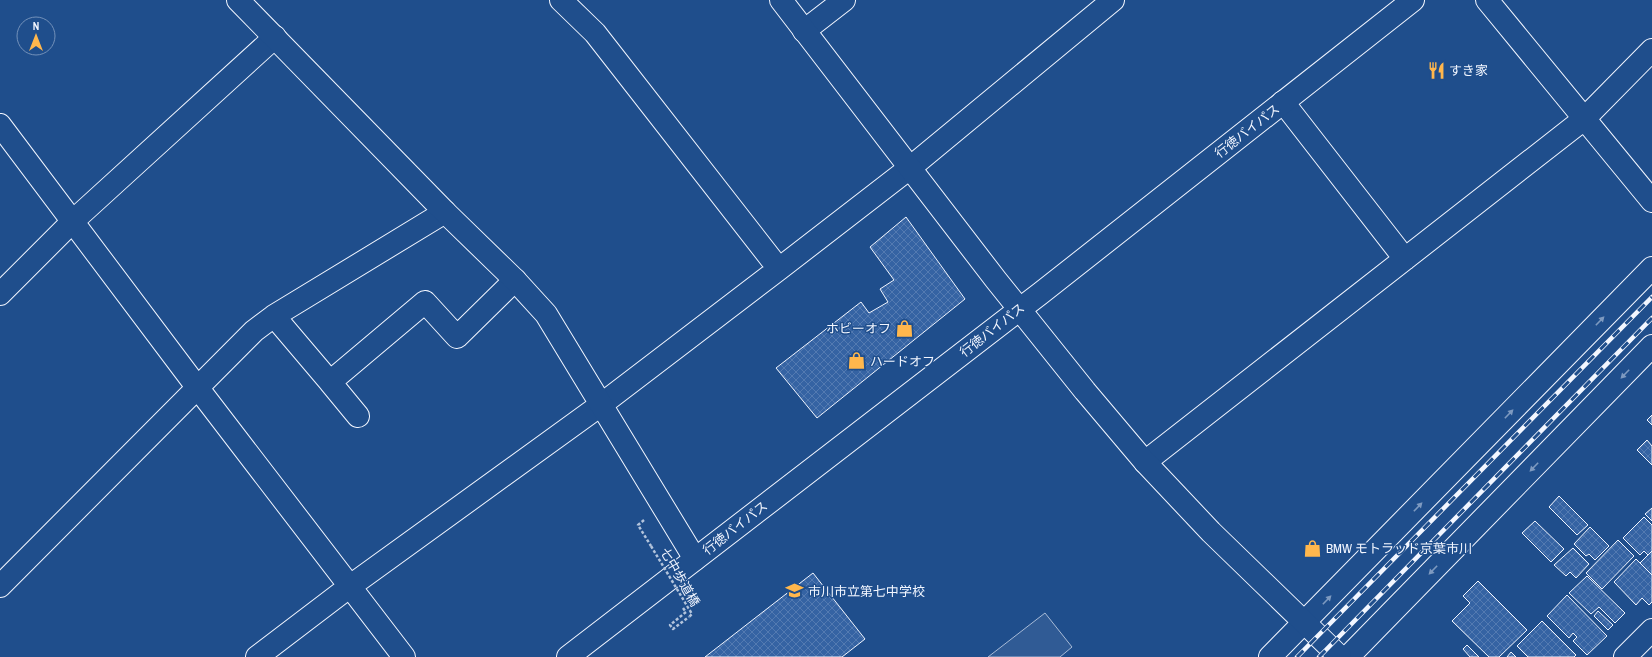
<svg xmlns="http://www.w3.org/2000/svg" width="1652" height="657" font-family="'Archivo Narrow','Noto Sans JP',sans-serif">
  <defs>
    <pattern id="building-cross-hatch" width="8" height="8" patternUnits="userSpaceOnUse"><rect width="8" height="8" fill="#3563a3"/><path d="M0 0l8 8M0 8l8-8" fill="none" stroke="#537ab1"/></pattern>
  </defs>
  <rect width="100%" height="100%" fill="#1f4e8c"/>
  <!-- built -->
  <path fill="#305b95" stroke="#a8bbd7" d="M 1045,613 L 1072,647 L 1060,657 L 988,657 Z"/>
  <!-- building -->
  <path fill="url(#building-cross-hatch)" stroke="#f2f6ff" d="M 906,217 L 965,299 L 817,418 L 776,368 L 861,302 L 869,313 L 888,302 L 880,289 L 894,280 L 870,247 Z
    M 1652,415 L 1652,425 L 1647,420 Z
    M 1647,440 L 1652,446 L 1652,465 L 1637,450 Z
    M 1559,496 L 1588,525 L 1577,535 L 1549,507 Z
    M 1652,508 L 1652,521 L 1645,514 Z
    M 1644,517 L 1652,525 L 1652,551 L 1648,555 L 1644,551 L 1640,555 L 1623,538 Z
    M 1535,521 L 1564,549 L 1551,562 L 1522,533 Z
    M 1590,527 L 1609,546 L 1595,560 L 1589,554 L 1586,556 L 1574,544 Z
    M 1618,540 L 1634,556 L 1602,589 L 1586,573 Z
    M 1573,548 L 1589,564 L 1576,578 L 1570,572 L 1566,576 L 1554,565 Z
    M 1652,551 L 1652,575 L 1640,563 Z
    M 1636,559 L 1652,575 L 1652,602 L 1649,605 L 1642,598 L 1636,605 L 1614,582 Z
    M 813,573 L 865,639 L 842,657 L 705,657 Z
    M 1587,576 L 1625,613 L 1615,623 L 1599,607 L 1591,614 L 1569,593 Z
    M 1478,581 L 1527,630 L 1499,657 L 1489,657 L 1452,621 L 1470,603 L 1463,596 Z
    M 1567,595 L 1607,636 L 1587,655 L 1573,641 L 1577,637 L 1573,633 L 1569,638 L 1547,616 Z
    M 1598,611 L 1613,625 L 1608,630 L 1594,616 Z
    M 1542,621 L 1576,655 L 1574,657 L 1528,657 L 1517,646 Z
    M 1467,645 L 1479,657 L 1470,657 L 1463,649 Z
    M 1511,652 L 1516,657 L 1507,657 Z"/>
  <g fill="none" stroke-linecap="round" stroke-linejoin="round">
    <defs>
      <path id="minor" d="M 561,0 L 595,33 L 779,269
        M 1487,0 L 1652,201
        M 804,31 L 844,0
        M 1283,102 L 1405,259
        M 0,125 L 197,387 L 404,657
        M 0,294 L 73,221 L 275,37
        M 274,316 L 330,382 L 425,302 L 457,337 L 515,280
        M 330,382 L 358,416
        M 1145,462 L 1584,119 L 1652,50
        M 0,586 L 254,331 L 274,316 L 445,212
        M 257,657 L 349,587 L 602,404 L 779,269 L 911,167 L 1113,0
        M 1270,657 L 1652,268
        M 1348,657 L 1652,346
        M 1625,657 L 1652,630"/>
      <path id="tertiary" d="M 238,0 L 445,212 L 515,280 L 546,314 L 695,559
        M 781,0 L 996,280 L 1085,391 L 1145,462 L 1211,532 L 1340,657"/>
      <path id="primary" d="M 568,657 L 1041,293 L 1413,0"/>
    </defs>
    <!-- minor casing -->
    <use href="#minor" stroke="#f2f6ff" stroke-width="24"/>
    <!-- tertiary casing -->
    <use href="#tertiary" stroke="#f2f6ff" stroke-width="24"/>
    <!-- primary casing -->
    <use href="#primary" stroke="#f2f6ff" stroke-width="24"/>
    <!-- path -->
    <path stroke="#b3c4dc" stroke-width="2.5" stroke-dasharray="3 2" stroke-linecap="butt" d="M 644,520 L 638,525 L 651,546
      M 683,608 L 686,612 L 670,625 L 673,629 L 689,617"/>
    <!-- minor -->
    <use href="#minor" stroke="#1f4e8c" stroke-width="22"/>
    <!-- tertiary -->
    <use href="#tertiary" stroke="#1f4e8c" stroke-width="22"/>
    <!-- primary -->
    <use href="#primary" stroke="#1f4e8c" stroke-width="22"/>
    <defs>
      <path id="rail" d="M 1297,657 L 1652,297
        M 1319,657 L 1652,318"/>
    </defs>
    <!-- rail casing -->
    <use href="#rail" stroke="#f2f6ff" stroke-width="4.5"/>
    <!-- rail -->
    <use href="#rail" stroke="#1f4e8c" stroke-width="3" stroke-dasharray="9" stroke-linecap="butt"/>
    <!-- path-bridge -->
    <path stroke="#b3c4dc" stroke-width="2.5" stroke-dasharray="3 2" stroke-linecap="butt" d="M 651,546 L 692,614 L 689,617"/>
  </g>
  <!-- one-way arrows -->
  <defs><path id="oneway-solid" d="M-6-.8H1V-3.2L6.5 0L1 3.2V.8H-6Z"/></defs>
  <g fill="#7e9ac0">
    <use href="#oneway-solid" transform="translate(1600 321) rotate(-46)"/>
    <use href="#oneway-solid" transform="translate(1625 374) rotate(134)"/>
    <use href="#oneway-solid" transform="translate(1509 414) rotate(-46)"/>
    <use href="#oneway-solid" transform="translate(1534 467) rotate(134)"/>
    <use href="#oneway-solid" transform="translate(1418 507) rotate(-46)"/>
    <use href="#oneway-solid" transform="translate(1433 570) rotate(134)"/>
    <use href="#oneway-solid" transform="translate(1327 600) rotate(-46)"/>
  </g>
  <!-- icons -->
  <defs>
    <symbol id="restaurant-bare" viewBox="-9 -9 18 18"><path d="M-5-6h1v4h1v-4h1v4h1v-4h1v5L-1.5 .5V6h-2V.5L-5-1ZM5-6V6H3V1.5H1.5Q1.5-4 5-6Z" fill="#ffb74d" stroke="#1f4e8c" stroke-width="2.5" paint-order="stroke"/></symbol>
    <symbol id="shop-bare" viewBox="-9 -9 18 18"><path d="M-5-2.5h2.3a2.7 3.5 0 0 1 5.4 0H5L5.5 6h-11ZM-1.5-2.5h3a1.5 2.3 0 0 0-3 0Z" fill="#ffb74d" stroke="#1f4e8c" stroke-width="2.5" paint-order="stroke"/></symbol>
    <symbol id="school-bare" viewBox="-9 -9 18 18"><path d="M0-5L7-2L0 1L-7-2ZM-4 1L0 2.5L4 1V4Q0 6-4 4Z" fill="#ffb74d" stroke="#1f4e8c" stroke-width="2.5" paint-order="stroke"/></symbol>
  </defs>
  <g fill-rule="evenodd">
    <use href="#restaurant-bare" x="1424" y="58" width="25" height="25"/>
    <use href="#shop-bare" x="892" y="316" width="25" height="25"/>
    <use href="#shop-bare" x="844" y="348" width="25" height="25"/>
    <use href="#shop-bare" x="1300" y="536" width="25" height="25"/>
    <use href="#school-bare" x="782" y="578" width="25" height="25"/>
  </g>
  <g text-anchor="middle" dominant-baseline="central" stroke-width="3" stroke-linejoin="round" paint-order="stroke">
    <!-- poi labels -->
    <g font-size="13" fill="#f2f6ff" stroke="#1f4e8c" text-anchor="start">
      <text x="1449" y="70">すき家</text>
      <text x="891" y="328" text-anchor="end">ホビーオフ</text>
      <text x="870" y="361">ハードオフ</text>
      <text x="1326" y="548">BMW モトラッド京葉市川</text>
      <text x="808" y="591">市川市立第七中学校</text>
    </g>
    <!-- street labels -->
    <g font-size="13" fill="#f2f6ff" stroke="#1f4e8c">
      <text transform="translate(1247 131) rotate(-38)">行徳バイパス</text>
      <text transform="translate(992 330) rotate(-38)">行徳バイパス</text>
      <text transform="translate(735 528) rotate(-38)">行徳バイパス</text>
      <text transform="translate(680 577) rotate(60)">七中歩道橋</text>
    </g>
  </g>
  <!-- north arrow -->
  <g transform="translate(36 36)"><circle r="19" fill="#1f4e8c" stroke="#7391ba"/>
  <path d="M0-3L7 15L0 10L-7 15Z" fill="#ffb74d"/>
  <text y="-6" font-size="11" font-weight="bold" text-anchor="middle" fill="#f2f6ff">N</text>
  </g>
</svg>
